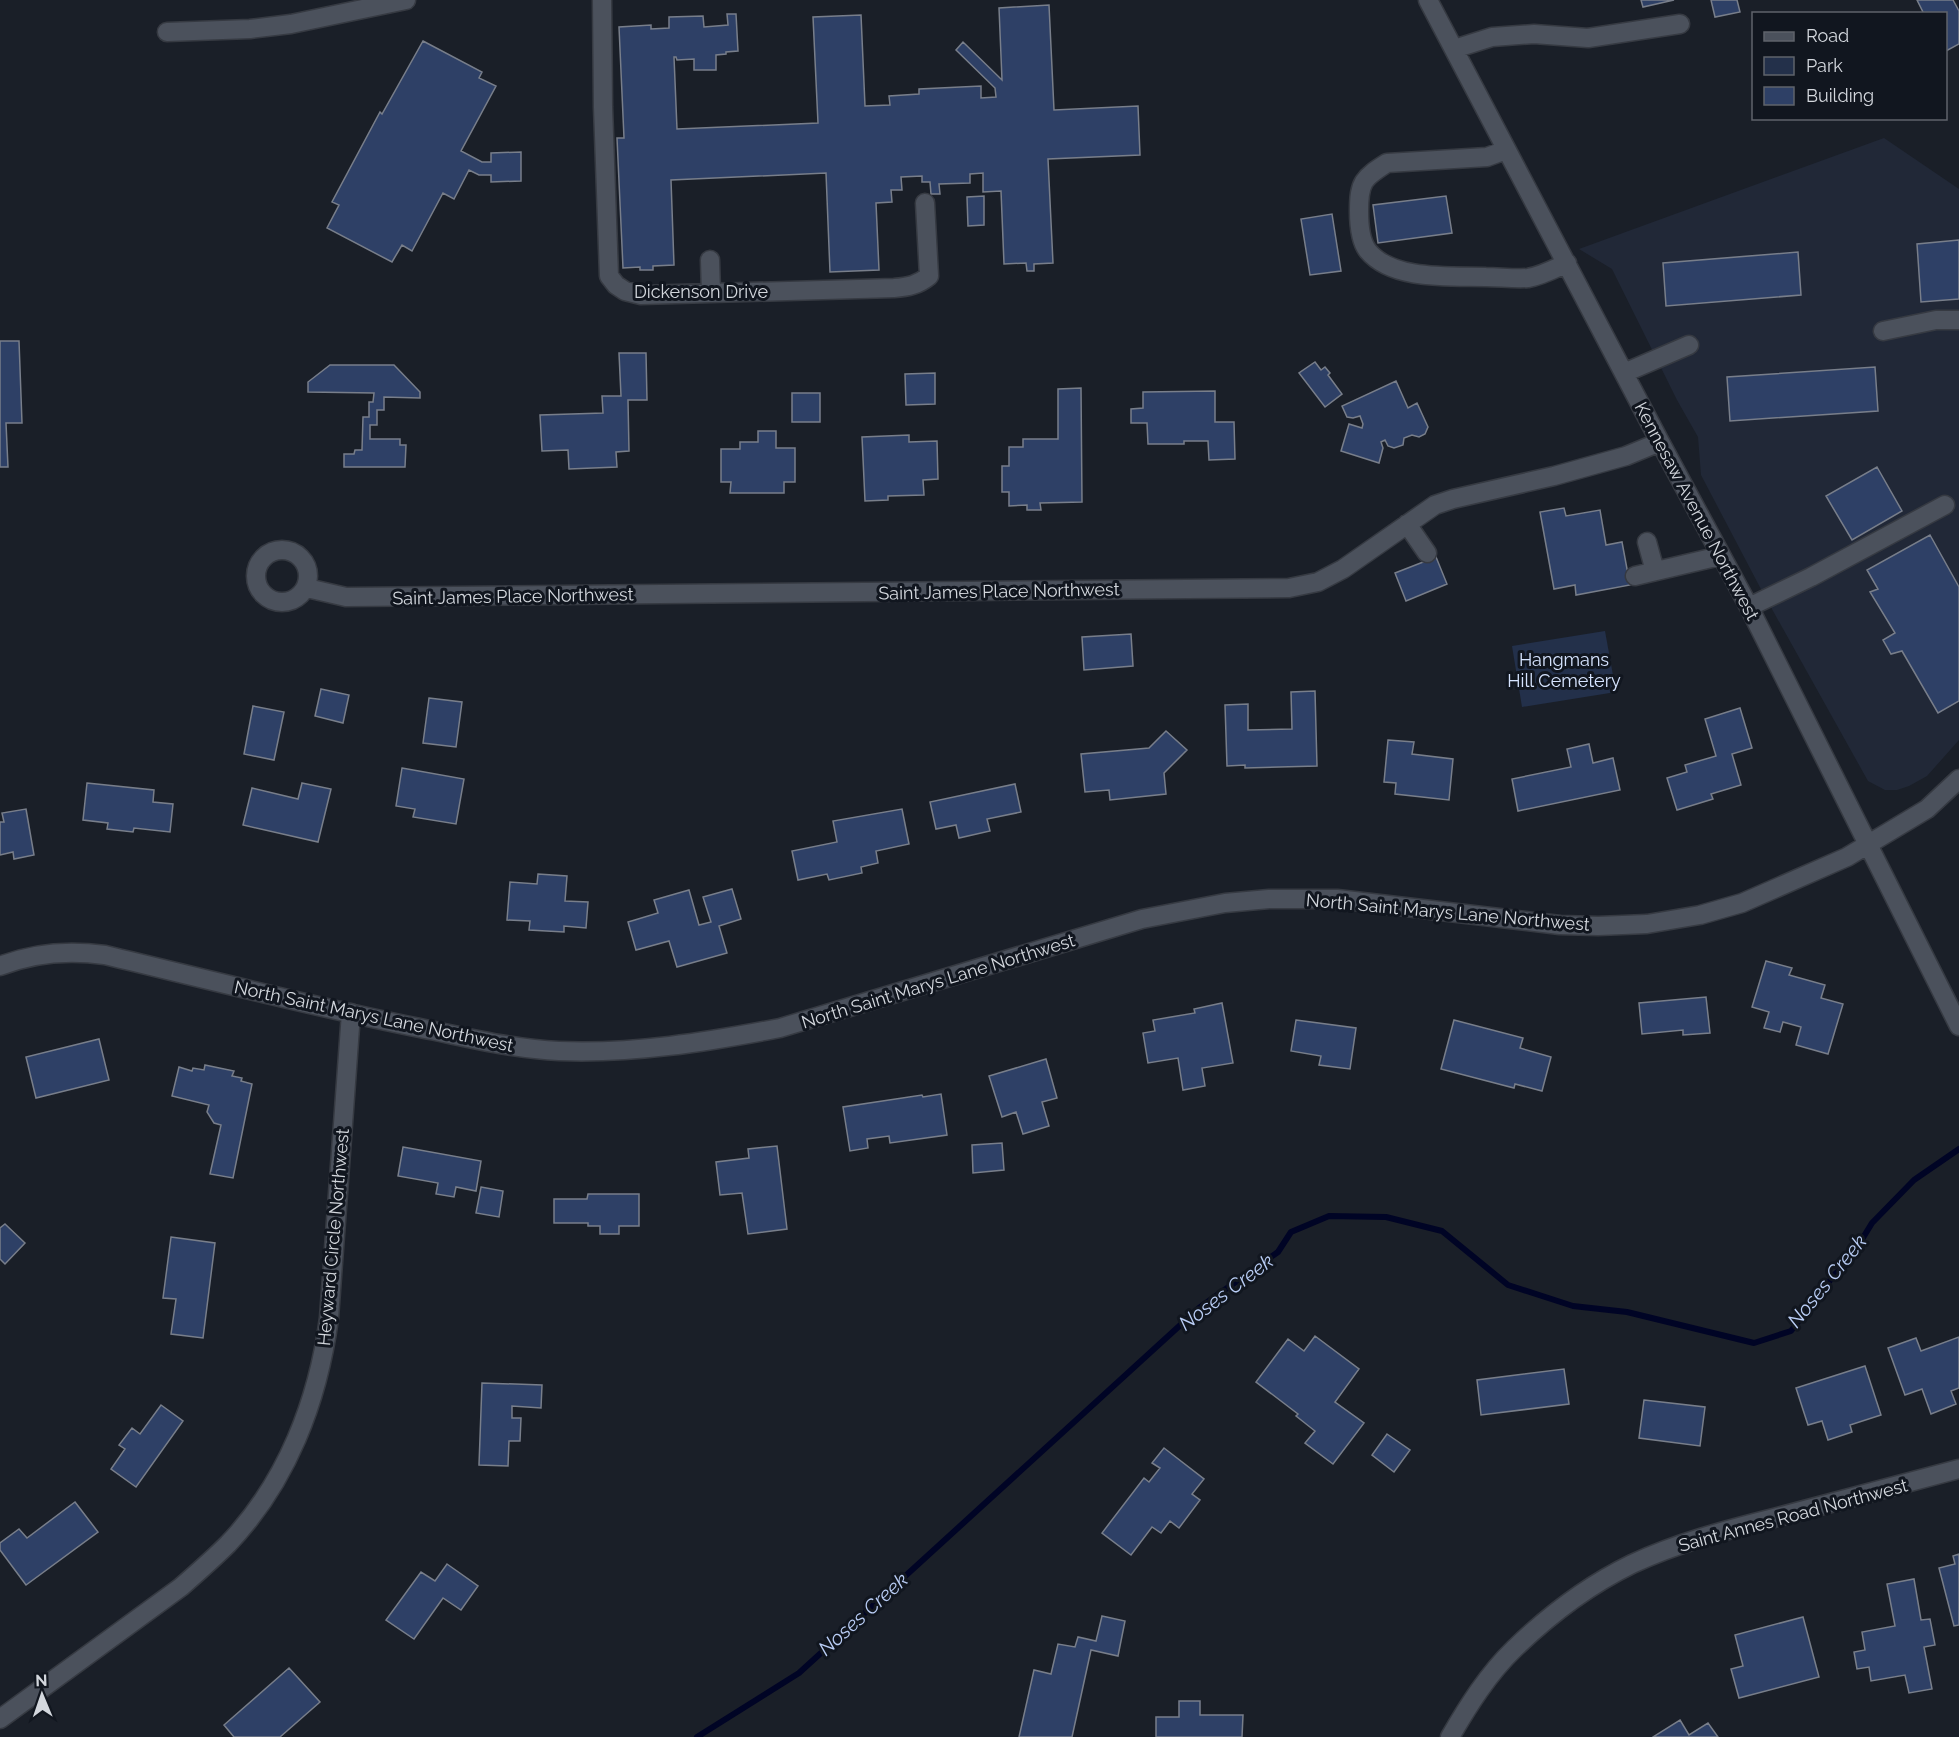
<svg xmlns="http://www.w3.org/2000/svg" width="1959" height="1737" font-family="Raleway,sans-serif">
  <rect width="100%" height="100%" fill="#1a1f28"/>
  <!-- built -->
  <path fill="#212837" d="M 1884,138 L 1959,189 L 1959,740 L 1927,776 L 1909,786 L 1897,790 L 1885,790 L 1868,781 L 1763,593 L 1701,475 L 1698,437 L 1677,400 L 1612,269 L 1579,249 Z"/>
  <!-- green -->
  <path fill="#23304a" d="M 1605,631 L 1616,692 L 1522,707 L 1512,646 Z"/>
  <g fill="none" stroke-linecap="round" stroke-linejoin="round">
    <!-- stream -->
    <path stroke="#000425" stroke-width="6" d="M 697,1737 L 799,1673 L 1199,1308 L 1278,1252 L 1291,1232 L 1329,1216 L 1386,1217 L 1442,1231 L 1508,1285 L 1573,1306 L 1627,1312 L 1754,1343 L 1791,1331 L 1835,1274 L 1847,1264 L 1872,1223 L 1914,1180 L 1959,1149"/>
  </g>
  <!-- building -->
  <path fill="#2e4066" stroke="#787e8a" stroke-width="1.5" d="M 1641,0 L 1674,0 L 1643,7 Z
    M 1711,0 L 1737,0 L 1740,12 L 1715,17 Z
    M 1917,0 L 1953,0 L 1959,11 L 1959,44 L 1946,51 L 1946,14 L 1924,14 Z
    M 1049,5 L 1054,110 L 1138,106 L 1140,155 L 1048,159 L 1053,263 L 1034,264 L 1034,271 L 1027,271 L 1026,263 L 1004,264 L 1001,191 L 983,192 L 983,173 L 970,174 L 970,183 L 939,184 L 940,194 L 931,194 L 930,182 L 922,182 L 922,176 L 901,177 L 902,190 L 891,190 L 892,202 L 876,203 L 879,270 L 830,272 L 826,173 L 671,180 L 674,265 L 653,266 L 653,270 L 640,270 L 640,267 L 623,268 L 617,138 L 624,138 L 619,27 L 651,25 L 651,29 L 669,28 L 669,17 L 703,16 L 704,27 L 728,25 L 727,14 L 736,14 L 738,51 L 726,52 L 726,54 L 716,55 L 716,70 L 694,70 L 694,59 L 677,60 L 676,57 L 674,57 L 677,129 L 818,123 L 813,17 L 861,15 L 865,106 L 890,105 L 889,96 L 919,94 L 919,89 L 981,86 L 981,98 L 996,97 L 995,88 L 956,50 L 963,42 L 1002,80 L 999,8 Z
    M 423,41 L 482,72 L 479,78 L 496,86 L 461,151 L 482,162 L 491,162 L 491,153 L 521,152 L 521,181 L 491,182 L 491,175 L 479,175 L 469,170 L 454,199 L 443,193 L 412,251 L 402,245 L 392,262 L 327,228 L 339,205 L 332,202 L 380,112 L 382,114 Z
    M 984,196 L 984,225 L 968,226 L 967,197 Z
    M 1446,196 L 1452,233 L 1378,243 L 1373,205 Z
    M 1332,214 L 1341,271 L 1310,275 L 1301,219 Z
    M 1959,240 L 1959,299 L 1921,302 L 1917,244 Z
    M 1798,252 L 1801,295 L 1666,306 L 1663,263 Z
    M 0,341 L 19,341 L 22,423 L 6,423 L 8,467 L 0,467 Z
    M 619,353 L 646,353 L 647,400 L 628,400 L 629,451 L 616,452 L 617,467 L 569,469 L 568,450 L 542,451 L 540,415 L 603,413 L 602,396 L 621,396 Z
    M 1315,362 L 1321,370 L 1325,367 L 1330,373 L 1328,375 L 1342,394 L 1325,407 L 1299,373 Z
    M 330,365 L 394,365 L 420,392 L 420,398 L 384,397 L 384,410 L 377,410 L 377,425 L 370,425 L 370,439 L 400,439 L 400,445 L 406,445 L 405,467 L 344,467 L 344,454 L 354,454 L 355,450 L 362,450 L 363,417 L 369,417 L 369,402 L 373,402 L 374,393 L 308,392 L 308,382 Z
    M 1875,367 L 1878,411 L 1730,421 L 1727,377 Z
    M 935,373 L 935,404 L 906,405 L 905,374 Z
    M 1396,381 L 1408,408 L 1417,403 L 1428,427 L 1425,434 L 1419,437 L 1412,435 L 1404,438 L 1403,445 L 1394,448 L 1388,446 L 1385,440 L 1381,442 L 1383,448 L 1379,463 L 1341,451 L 1349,424 L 1362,428 L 1363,424 L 1360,416 L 1353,418 L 1347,417 L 1342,406 Z
    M 1081,388 L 1082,502 L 1040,503 L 1041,510 L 1027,510 L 1027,505 L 1009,506 L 1009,492 L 1002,492 L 1002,466 L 1009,466 L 1009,447 L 1023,447 L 1023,439 L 1058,439 L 1058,389 Z
    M 1215,391 L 1215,422 L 1234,422 L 1235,459 L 1209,460 L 1208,441 L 1184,441 L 1184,444 L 1148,444 L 1147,423 L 1131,423 L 1131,409 L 1143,408 L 1143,392 Z
    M 792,393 L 820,393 L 820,422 L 792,422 Z
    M 758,431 L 776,431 L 776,448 L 795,448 L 795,482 L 784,482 L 784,493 L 730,493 L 731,482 L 721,482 L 721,449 L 740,449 L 740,442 L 758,442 Z
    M 909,435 L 909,442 L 937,441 L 938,479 L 923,480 L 924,495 L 888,496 L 888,500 L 865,501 L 862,437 Z
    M 1877,467 L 1902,511 L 1852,540 L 1826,496 Z
    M 1564,508 L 1566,516 L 1600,510 L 1606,545 L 1622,542 L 1630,585 L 1576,595 L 1575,585 L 1554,589 L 1540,512 Z
    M 1930,535 L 1959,587 L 1959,701 L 1938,713 L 1902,651 L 1891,654 L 1883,640 L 1895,633 L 1870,592 L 1878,589 L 1867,570 Z
    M 1436,557 L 1447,584 L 1406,601 L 1395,573 Z
    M 1131,634 L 1133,666 L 1084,670 L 1082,637 Z
    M 321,689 L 349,695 L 343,723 L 315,716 Z
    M 1315,691 L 1317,766 L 1245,768 L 1245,765 L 1227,766 L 1225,705 L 1248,704 L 1248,730 L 1292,729 L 1291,692 Z
    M 429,698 L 462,702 L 456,747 L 423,743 Z
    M 253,706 L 284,712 L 274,760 L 244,754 Z
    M 1740,708 L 1752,748 L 1732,754 L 1741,785 L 1711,794 L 1713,799 L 1677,810 L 1667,778 L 1687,772 L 1685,765 L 1716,756 L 1705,719 Z
    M 1166,731 L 1187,750 L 1164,773 L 1166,794 L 1110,800 L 1109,790 L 1085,792 L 1081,754 L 1149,748 Z
    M 1388,740 L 1414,742 L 1412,754 L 1453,759 L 1449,800 L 1395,794 L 1396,783 L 1384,782 Z
    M 1589,744 L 1593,763 L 1613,758 L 1620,790 L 1518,811 L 1512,779 L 1571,767 L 1567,749 Z
    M 402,768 L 464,779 L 456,824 L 413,817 L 415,809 L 396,806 Z
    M 87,783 L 154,790 L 153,802 L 173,804 L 170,832 L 134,828 L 133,832 L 107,829 L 108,823 L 83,820 Z
    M 302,783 L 331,789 L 318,842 L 243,825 L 252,788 L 298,799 Z
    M 1015,784 L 1021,812 L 987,819 L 990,831 L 959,838 L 956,825 L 936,829 L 930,802 Z
    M 26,809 L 34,855 L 14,859 L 13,852 L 0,855 L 0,822 L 4,822 L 2,813 Z
    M 902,809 L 909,844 L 876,851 L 878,863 L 861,867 L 862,873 L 829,880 L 827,874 L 798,880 L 792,851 L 837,842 L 833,821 Z
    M 538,874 L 567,876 L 565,901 L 588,902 L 586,928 L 564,926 L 564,932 L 529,930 L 530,921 L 507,920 L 510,882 L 537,884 Z
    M 732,889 L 741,919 L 719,926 L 727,953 L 677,967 L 669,941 L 636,950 L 628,922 L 658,913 L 654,900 L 689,890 L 699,925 L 711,922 L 703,897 Z
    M 1766,961 L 1792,968 L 1789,975 L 1825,985 L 1821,998 L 1843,1004 L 1828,1054 L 1796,1045 L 1801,1027 L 1783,1022 L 1780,1032 L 1764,1028 L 1769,1012 L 1752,1007 Z
    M 1706,997 L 1710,1033 L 1683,1035 L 1683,1030 L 1642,1034 L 1639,1003 Z
    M 1222,1003 L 1233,1063 L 1202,1068 L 1205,1086 L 1183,1090 L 1178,1058 L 1148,1063 L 1143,1033 L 1155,1031 L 1153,1020 L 1195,1013 L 1194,1009 Z
    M 1296,1020 L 1356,1028 L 1350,1069 L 1319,1065 L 1321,1056 L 1291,1051 Z
    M 1454,1020 L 1523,1038 L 1520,1048 L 1551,1057 L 1542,1091 L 1515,1084 L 1514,1088 L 1441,1069 Z
    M 99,1039 L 109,1080 L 36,1098 L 26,1057 Z
    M 1046,1059 L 1057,1098 L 1042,1102 L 1049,1126 L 1023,1134 L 1016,1112 L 1002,1117 L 989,1076 Z
    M 205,1065 L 234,1071 L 232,1076 L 242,1078 L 241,1081 L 252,1084 L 233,1178 L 210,1174 L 221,1125 L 214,1123 L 207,1112 L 209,1105 L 172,1096 L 179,1067 L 192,1071 L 193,1068 L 204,1070 Z
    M 941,1094 L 947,1135 L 890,1143 L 889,1136 L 867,1139 L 868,1148 L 850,1151 L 843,1107 L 922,1095 L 923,1097 Z
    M 1002,1143 L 1004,1170 L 973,1173 L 972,1145 Z
    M 777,1146 L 787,1229 L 748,1234 L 742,1193 L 720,1195 L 716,1162 L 749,1158 L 748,1149 Z
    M 403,1147 L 481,1161 L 476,1191 L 456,1187 L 454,1197 L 436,1194 L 438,1183 L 398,1176 Z
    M 481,1187 L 503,1191 L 499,1217 L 476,1213 Z
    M 588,1194 L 639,1194 L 639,1226 L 619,1226 L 619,1234 L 600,1234 L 600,1226 L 588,1226 L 588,1223 L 554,1223 L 554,1199 L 587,1199 Z
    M 5,1224 L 25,1243 L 5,1264 L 0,1259 L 0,1228 Z
    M 171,1237 L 215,1243 L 203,1338 L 171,1334 L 176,1299 L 163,1298 Z
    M 1315,1336 L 1359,1369 L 1335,1402 L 1364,1423 L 1333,1464 L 1305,1443 L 1315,1431 L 1296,1416 L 1298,1414 L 1256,1382 L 1288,1339 L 1304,1351 Z
    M 1959,1337 L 1959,1388 L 1951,1391 L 1956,1404 L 1931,1414 L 1922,1389 L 1905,1395 L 1888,1348 L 1916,1338 L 1921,1351 Z
    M 1865,1366 L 1881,1415 L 1850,1425 L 1852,1432 L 1828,1440 L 1822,1421 L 1808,1425 L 1796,1388 Z
    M 1564,1369 L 1569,1404 L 1481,1415 L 1477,1380 Z
    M 482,1383 L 542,1385 L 541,1408 L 512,1406 L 512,1418 L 521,1418 L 520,1441 L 509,1441 L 508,1466 L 479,1465 Z
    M 1644,1400 L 1705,1407 L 1700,1446 L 1639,1438 Z
    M 161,1405 L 183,1421 L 136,1487 L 111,1469 L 125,1449 L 119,1445 L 132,1428 L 140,1434 Z
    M 1387,1434 L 1410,1450 L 1394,1472 L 1372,1455 Z
    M 1164,1448 L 1204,1479 L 1192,1494 L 1200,1500 L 1179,1528 L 1170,1521 L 1161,1533 L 1152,1527 L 1131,1555 L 1102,1533 L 1144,1478 L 1149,1482 L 1160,1468 L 1152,1463 Z
    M 75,1502 L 98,1532 L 26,1585 L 0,1550 L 0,1543 L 19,1529 L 27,1538 Z
    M 1959,1554 L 1959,1625 L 1954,1626 L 1939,1568 L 1955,1564 L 1953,1556 Z
    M 447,1564 L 478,1586 L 461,1610 L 443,1598 L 414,1639 L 386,1620 L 421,1572 L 435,1581 Z
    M 1914,1579 L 1921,1620 L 1930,1619 L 1935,1645 L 1924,1647 L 1932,1689 L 1909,1693 L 1905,1675 L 1871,1681 L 1869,1667 L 1857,1669 L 1854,1652 L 1865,1650 L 1862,1632 L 1895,1626 L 1887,1584 Z
    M 1102,1616 L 1125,1621 L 1118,1656 L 1091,1650 L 1072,1737 L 1019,1737 L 1034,1670 L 1051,1674 L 1058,1644 L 1075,1647 L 1078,1637 L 1096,1641 Z
    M 1803,1617 L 1819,1677 L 1739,1698 L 1731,1669 L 1743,1666 L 1735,1635 Z
    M 289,1668 L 320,1702 L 280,1737 L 234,1737 L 224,1725 Z
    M 1179,1701 L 1200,1701 L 1200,1715 L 1243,1715 L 1242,1737 L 1156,1737 L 1156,1717 L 1179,1717 Z
    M 1680,1720 L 1689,1735 L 1708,1723 L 1718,1737 L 1653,1737 Z"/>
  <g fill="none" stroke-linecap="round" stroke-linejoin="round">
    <defs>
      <path id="minor" d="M 602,0 L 603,107 L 609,276 L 616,285 L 625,291 L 641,295 L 894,288 C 908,287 918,285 929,276 L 925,203
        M 1428,0 L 1660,442 L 1749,607 L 1959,1026
        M 167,32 L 250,29 L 291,24 L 406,0
        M 1454,49 L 1492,37 L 1534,34 L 1588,38 L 1680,24
        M 1506,150 L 1487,157 L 1387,163 C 1363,178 1359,182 1359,211 C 1359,222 1360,241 1368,251 C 1393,281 1451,276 1486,277 C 1499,277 1514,279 1528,278 C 1541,276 1554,269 1567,263
        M 710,260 L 711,293
        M 1883,331 L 1936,320 L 1959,320
        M 1624,373 L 1689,345
        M 1407,524 L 1427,553
        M 1647,542 L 1655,571
        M256 576a26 26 0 1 1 52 0a26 26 0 1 1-52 0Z
        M 1635,576 L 1720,556
        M 307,588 L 346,597 L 1289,588 L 1318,582 L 1343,569 L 1435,505 L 1453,499 L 1554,476 L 1626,456 L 1660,442
        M 1749,607 L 1811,577 L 1945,505
        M 0,966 C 35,952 69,950 105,955 C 210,980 314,1007 420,1028 C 466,1037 512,1049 559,1051 C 633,1054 707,1042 780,1028 L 1142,919 L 1225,903 L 1269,899 L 1337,899 L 1560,925 L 1598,926 L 1647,924 L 1700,915 L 1742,903 L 1847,857 L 1927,809 L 1959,779
        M 0,1719 L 181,1587 C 197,1573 213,1559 228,1544 C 287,1482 318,1401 329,1318 L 351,1013
        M 1450,1737 C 1468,1706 1488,1674 1514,1649 C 1548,1616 1589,1585 1632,1564 C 1677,1543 1726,1530 1774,1518 C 1836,1501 1897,1486 1959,1469"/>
    </defs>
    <!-- minor casing -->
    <use href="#minor" stroke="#363a42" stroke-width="21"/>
    <!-- minor -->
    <use href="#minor" stroke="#4b515c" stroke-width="18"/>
  </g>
  <g text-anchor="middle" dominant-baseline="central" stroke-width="6" stroke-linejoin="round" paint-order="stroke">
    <!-- street labels -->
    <g font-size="18" fill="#d3d7dd" stroke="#11161f">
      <text x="701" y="291">Dickenson Drive</text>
      <text transform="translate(1697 511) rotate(62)">Kennesaw Avenue Northwest</text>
      <text transform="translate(999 591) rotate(-1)">Saint James Place Northwest</text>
      <text transform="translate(513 596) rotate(-1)">Saint James Place Northwest</text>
      <text transform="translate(1448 912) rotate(5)">North Saint Marys Lane Northwest</text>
      <text transform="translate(938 981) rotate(-17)">North Saint Marys Lane Northwest</text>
      <text transform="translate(374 1016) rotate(12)">North Saint Marys Lane Northwest</text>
      <text transform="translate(333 1237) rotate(-85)">Heyward Circle Northwest</text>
      <text transform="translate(1793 1515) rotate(-15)">Saint Annes Road Northwest</text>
    </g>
    <!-- park labels -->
    <g font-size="18" fill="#d6e4ff" stroke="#11161f">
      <text x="1564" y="659">Hangmans<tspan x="1564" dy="21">Hill Cemetery</tspan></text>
    </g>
    <!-- water labels -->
    <g font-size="20" font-style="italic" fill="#bacef6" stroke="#11161f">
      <text transform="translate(1827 1281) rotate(-51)">Noses Creek</text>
      <text transform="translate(1226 1292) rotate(-37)">Noses Creek</text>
      <text transform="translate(863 1614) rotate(-42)">Noses Creek</text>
    </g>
  </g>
  <!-- legend -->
  <rect x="1752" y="12" width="195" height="108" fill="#11161f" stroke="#5f636b" stroke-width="1.5"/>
  <rect x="1764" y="32" width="30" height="9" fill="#4b515c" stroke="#5f636b" stroke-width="1.5"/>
  <text x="1806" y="42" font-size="18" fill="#d3d7dd">Road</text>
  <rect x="1764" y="57" width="30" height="18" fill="#23304a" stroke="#5f636b" stroke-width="1.5"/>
  <text x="1806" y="72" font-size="18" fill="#d3d7dd">Park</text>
  <rect x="1764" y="87" width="30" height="18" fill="#2e4066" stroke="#5f636b" stroke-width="1.5"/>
  <text x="1806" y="102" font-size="18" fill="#d3d7dd">Building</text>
  <!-- north arrow -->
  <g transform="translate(42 1695) rotate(358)" stroke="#11161f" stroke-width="4.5" paint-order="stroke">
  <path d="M0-4.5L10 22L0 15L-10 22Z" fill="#d3d7dd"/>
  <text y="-9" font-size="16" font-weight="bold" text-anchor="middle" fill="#d3d7dd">N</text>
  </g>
</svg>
